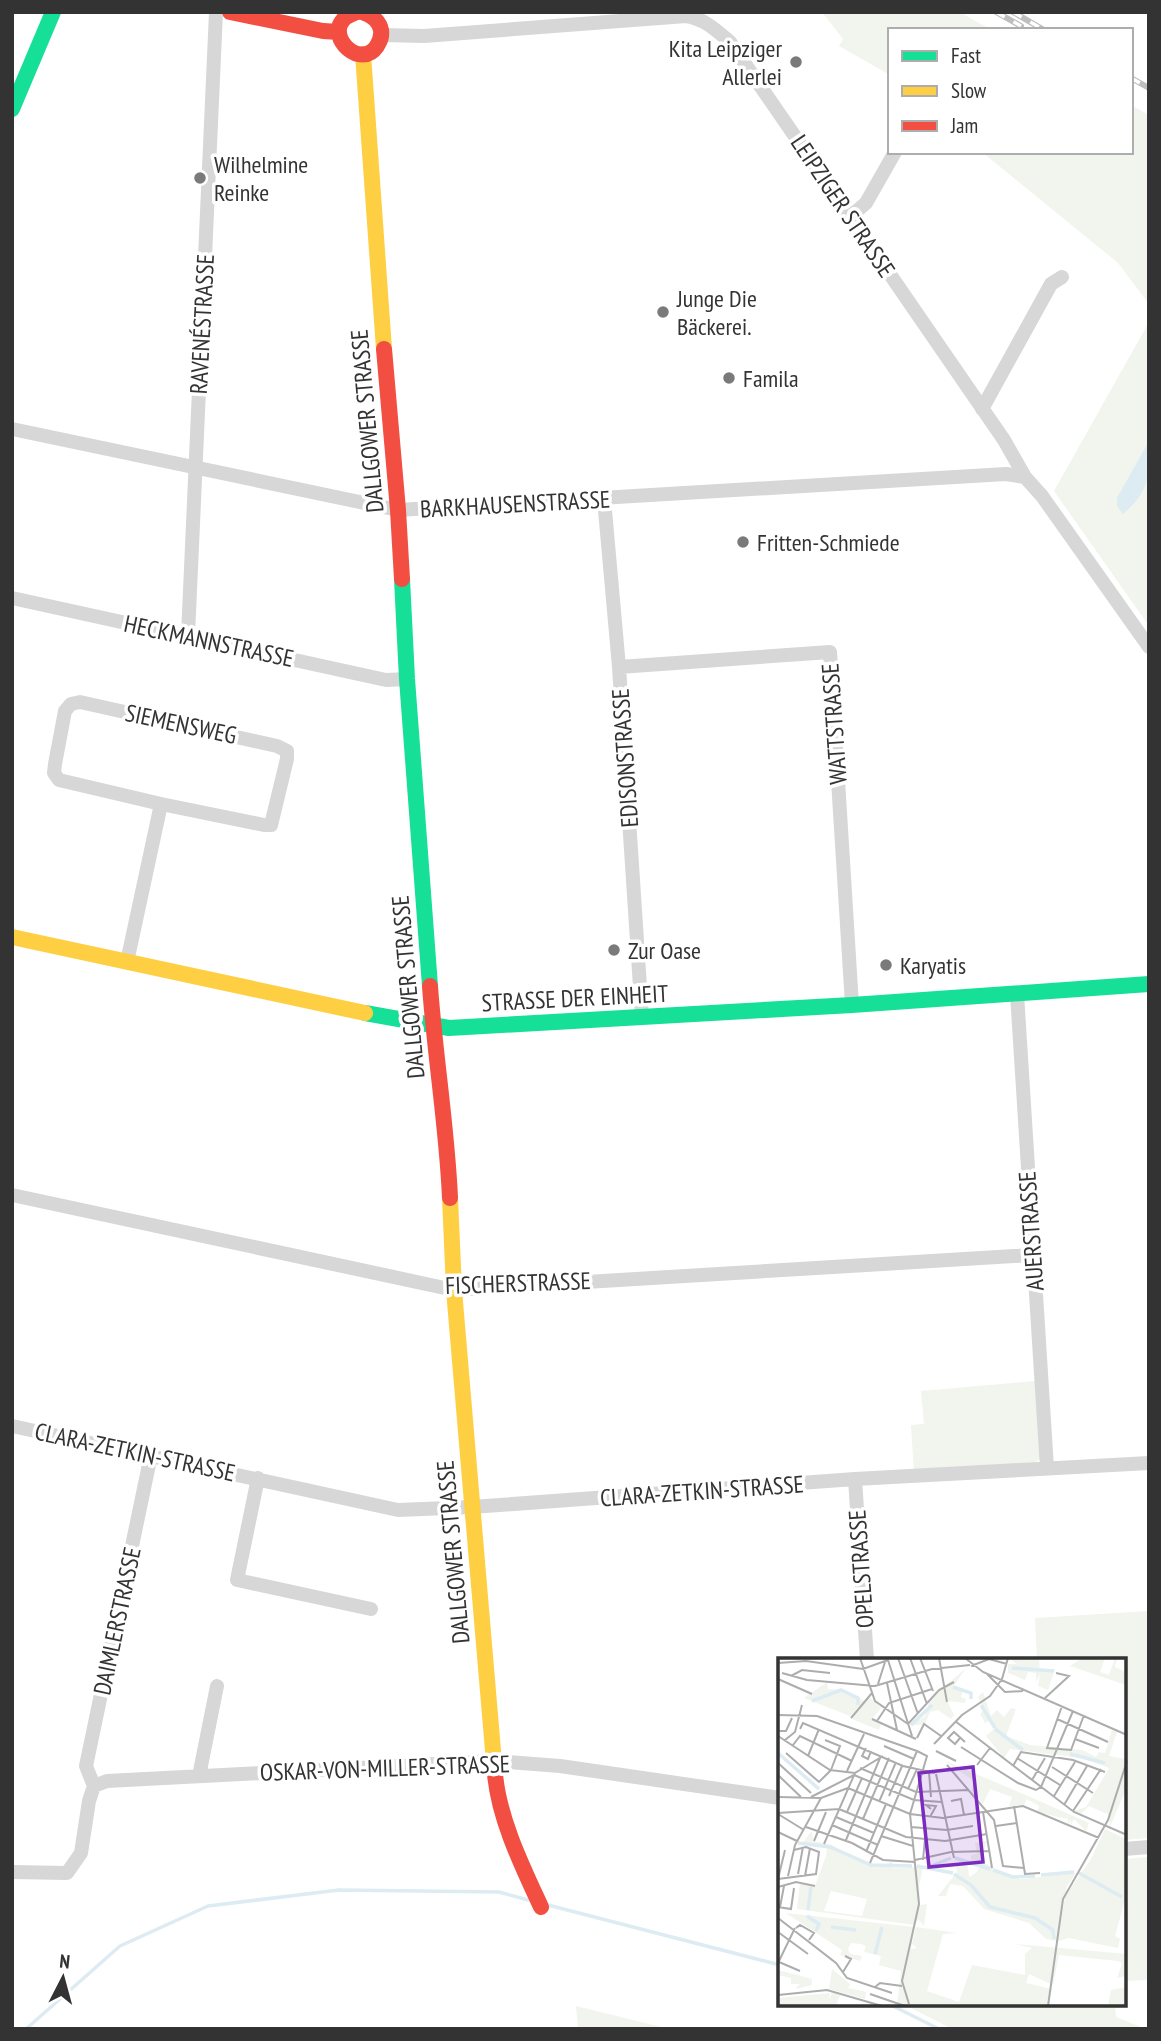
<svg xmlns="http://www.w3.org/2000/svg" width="1161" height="2041" font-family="'PT Sans Narrow',sans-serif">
  <rect width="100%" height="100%" fill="#fff"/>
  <!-- green -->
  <path fill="#f1f5ed" d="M 822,12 L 959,12 L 992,30 L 890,30 L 890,75 L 839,46 L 843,39 Z
    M 1131,105 L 1149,115 L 1149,304 L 1118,263 L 982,152 L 1131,152 Z
    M 1149,322 L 1149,626 L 1054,491 Z
    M 1035,1381 L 1041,1458 L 1031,1466 L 914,1473 L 911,1425 L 924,1424 L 921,1391 Z
    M 1149,1611 L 1149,1838 L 1124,1840 L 1124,1660 L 1037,1659 L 1035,1618 Z
    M 1149,1857 L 1149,1980 L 1124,1981 L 1124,1859 Z
    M 903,2004 L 1115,2004 L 1116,2017 L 1146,2029 L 952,2029 Z
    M 576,2006 L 661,2027 L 662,2029 L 578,2029 Z"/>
  <!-- water -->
  <path fill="#ddebf3" d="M 1149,441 C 1149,475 1151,490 1123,514 L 1117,506 L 1117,498 Z"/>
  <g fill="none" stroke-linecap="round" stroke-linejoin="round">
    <!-- stream -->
    <path stroke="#ddebf3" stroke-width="3.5" d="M 548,1905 L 780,1965
      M 889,2004 L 939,2029
      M 26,2029 L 120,1946 L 208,1906 L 339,1890 L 499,1892 L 528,1900"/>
    <!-- street -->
    <path stroke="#d7d7d7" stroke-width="14" d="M 381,35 L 424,36 L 686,16 C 705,19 716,30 730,42 L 1004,440 L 1025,477 L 1042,496 L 1149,647
      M 851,216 L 866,203 L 895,152
      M 982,409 L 1051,284 L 1062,277
      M 12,429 L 398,510 L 1006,474 L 1025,477
      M 604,499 L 619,667 L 642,1017
      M 12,598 L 386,680 L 407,679
      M 188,635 L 216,12
      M 619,667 L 830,652 L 852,1005
      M 127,962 L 161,804 L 264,825 L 271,825 L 287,759 L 287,751 L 277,746 L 80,702 L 71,704 L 65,711 L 55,764 L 54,773 L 59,780 L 161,804
      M 1017,994 L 1047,1468
      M 12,1195 L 454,1290 L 1032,1255
      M 12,1426 L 398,1510 L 472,1507 L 855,1479 L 1149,1463
      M 258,1478 L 237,1580 L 371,1609
      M 855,1479 L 867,1660
      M 199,1776 L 217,1686
      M 94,1786 L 86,1766 L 151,1455
      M 1124,1849 L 1149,1847
      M 12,1872 L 67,1873 L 81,1853 L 89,1801 L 94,1786 L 107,1781 L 494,1761 L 560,1766 L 780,1798"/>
    <!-- fast -->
    <path stroke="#16e098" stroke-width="16" d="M 12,109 L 53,12
      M 402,579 L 407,679 L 430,986
      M 365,1013 L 449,1028 L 852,1005 L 1149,984"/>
    <!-- slow -->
    <path stroke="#ffcf43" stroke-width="16" d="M 363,54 L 384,349
      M 12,937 L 365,1013
      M 450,1198 L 454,1290 L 495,1774"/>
    <!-- jam -->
    <path stroke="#f24e42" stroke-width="16" d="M 230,12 L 323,31 L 339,32
      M 357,12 C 352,14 346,16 343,20 C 327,38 361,70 377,46 C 380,41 382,37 381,30 C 379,20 371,15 362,12
      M 384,349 L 398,510 L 402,579
      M 430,986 C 435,1057 447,1127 450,1198
      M 495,1774 C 499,1819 522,1866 541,1907"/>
    <defs>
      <path id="rail" d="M 996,12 L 1021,26
        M 1013,12 L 1044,30
        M 1131,78 L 1149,88"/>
    </defs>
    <!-- rail casing -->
    <use href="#rail" stroke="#bebebe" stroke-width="6"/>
    <!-- rail -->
    <use href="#rail" stroke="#fff" stroke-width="3.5" stroke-dasharray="10" stroke-linecap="butt"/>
  </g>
  <!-- markers -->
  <g fill="#7a7a7a" stroke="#fff" stroke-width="2.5">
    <circle cx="796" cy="62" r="7"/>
    <circle cx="200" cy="178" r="7"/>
    <circle cx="663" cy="312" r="7"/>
    <circle cx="729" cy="378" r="7"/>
    <circle cx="743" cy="542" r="7"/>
    <circle cx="614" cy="950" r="7"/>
    <circle cx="886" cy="965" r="7"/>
  </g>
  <g text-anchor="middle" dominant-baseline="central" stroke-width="7" stroke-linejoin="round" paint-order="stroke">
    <!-- poi labels -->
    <g font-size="24" fill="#333" stroke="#fff" text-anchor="start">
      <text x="782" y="48" text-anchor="end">Kita Leipziger<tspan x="782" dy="28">Allerlei</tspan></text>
      <text x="214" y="164">Wilhelmine<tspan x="214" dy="28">Reinke</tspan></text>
      <text x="677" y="298">Junge Die<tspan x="677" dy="28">Bäckerei.</tspan></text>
      <text x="743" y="378">Famila</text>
      <text x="757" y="542">Fritten-Schmiede</text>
      <text x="628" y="950">Zur Oase</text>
      <text x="900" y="965">Karyatis</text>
    </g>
    <!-- street labels -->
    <g font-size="24" fill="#333" stroke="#fff">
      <text transform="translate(843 206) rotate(56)">LEIPZIGER STRASSE</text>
      <text transform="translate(202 324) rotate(-87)">RAVENÉSTRASSE</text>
      <text transform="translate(367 421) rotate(-95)">DALLGOWER STRASSE</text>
      <text transform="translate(515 504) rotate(-3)">BARKHAUSENSTRASSE</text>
      <text transform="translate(209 641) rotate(12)">HECKMANNSTRASSE</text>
      <text transform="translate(181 724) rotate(12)">SIEMENSWEG</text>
      <text transform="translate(834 724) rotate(-94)">WATTSTRASSE</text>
      <text transform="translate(625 758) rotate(-94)">EDISONSTRASSE</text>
      <text transform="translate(408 987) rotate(-95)">DALLGOWER STRASSE</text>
      <text transform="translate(575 998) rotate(-3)">STRASSE DER EINHEIT</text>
      <text transform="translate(1031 1231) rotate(-94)">AUERSTRASSE</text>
      <text transform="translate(518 1283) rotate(-2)">FISCHERSTRASSE</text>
      <text transform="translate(135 1452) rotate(12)">CLARA-ZETKIN-STRASSE</text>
      <text transform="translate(702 1491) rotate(-4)">CLARA-ZETKIN-STRASSE</text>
      <text transform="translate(453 1552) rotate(-95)">DALLGOWER STRASSE</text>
      <text transform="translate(861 1569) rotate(-94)">OPELSTRASSE</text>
      <text transform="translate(117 1621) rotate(-78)">DAIMLERSTRASSE</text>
      <text transform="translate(385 1768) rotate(-2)">OSKAR-VON-MILLER-STRASSE</text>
    </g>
  </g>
  <!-- overview -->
  <g transform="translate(778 1658)">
    <rect width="348" height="348" fill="#fff"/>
    <path d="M 231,0 L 261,0 L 262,12 L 277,11 L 270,32 L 260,28 L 262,16 L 258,24 L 258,15 L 250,14 L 247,22 L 230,15 L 230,6 L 239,6 ZM 304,0 L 327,0 L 322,14 L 331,17 L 337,0 L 339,0 L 337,9 L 348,14 L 348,27 L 292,8 ZM 188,10 L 175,29 L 185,33 L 183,39 L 188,41 L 187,45 L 169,43 L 176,57 L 173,61 L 160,52 L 152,54 L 147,66 L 132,68 L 147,58 L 152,41 ZM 49,24 L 50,31 L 66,32 L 86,43 L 72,58 L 26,40 ZM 205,34 L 213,58 L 219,52 L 226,59 L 233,50 L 238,51 L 228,78 L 252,87 L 304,92 L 318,99 L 321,94 L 327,95 L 334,72 L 339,74 L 331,98 L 348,101 L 348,131 L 332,169 L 331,157 L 311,148 L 303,156 L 296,153 L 308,149 L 331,110 L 304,100 L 232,91 L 226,100 L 208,78 L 217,70 L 211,63 L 207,65 L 202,56 L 207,51 L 200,39 ZM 91,39 L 103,50 L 94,61 L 103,65 L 101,72 L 74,61 ZM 165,102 L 250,138 L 311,165 L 308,173 L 296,161 L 293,167 L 293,162 L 290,166 L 290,161 L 259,154 L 261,148 L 249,141 L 246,147 L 231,148 L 234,139 L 212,131 L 205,146 L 193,133 L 196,123 ZM 327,171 L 348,181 L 348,238 L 337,278 L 342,281 L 340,290 L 291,280 L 280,283 L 286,240 L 313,201 ZM 34,173 L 35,183 L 54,187 L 77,202 L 106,208 L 114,203 L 115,210 L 145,209 L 141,228 L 142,247 L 149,246 L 146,268 L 140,261 L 137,267 L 19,251 L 22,225 L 37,228 L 48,198 L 49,189 L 25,184 ZM 53,233 L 89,241 L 84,258 L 46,253 ZM 209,183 L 203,203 L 230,218 L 243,221 L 298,215 L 289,228 L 279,283 L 268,281 L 251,265 L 206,251 L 185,228 L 172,226 L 168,238 L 160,238 L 179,214 L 178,205 L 190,208 L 191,219 L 199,214 L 202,207 L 193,203 L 193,197 L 199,196 L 197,185 ZM 8,255 L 136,269 L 133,291 L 139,290 L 134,286 L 138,269 L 179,275 L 165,276 L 149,333 L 181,344 L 194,307 L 247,317 L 247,296 L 254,290 L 237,286 L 348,296 L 348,318 L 339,320 L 344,305 L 340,303 L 281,297 L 275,327 L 251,316 L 248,325 L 274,331 L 270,348 L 119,348 L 123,313 L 101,307 L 103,298 L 86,294 L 88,288 L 83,286 L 73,285 L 70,291 L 72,296 L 84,298 L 82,303 L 62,297 L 64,292 ZM 54,311 L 72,326 L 70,330 L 88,334 L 87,341 L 51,331 ZM 0,312 L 34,321 L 34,327 L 17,331 L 22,326 L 13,326 L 13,320 L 0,317 ZM 348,329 L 348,348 L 330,348 L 333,332 ZM 52,335 L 51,342 L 54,335 L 62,337 L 58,348 L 0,348 L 0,340 Z" fill="#f1f5ed" fill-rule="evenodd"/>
    <path fill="none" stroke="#ddebf3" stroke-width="3.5" d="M 234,10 L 276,13M 175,29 L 193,35 L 193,41M 34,43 L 63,32 L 80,40 L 80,47M 203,47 L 217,70M 133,67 L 154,47M 217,71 L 245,92M 0,95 L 41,131M 292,96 L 327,105M 20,185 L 52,189 L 93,207 L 134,208M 177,200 L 212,211M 139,208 L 175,215M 153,208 L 173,200M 215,212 L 235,219 L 257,218M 301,215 L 344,239M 176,216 L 193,227 L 212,249 L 257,260 L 275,272 L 276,281M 263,217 L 296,214M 30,252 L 33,229M 29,258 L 41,266 L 38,273M 53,269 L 78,272M 97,296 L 104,269"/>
    <path fill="none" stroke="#adadad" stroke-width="2" d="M 82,0 L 97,43 L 130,66 L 161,32 L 176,24M 120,0 L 140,56M 132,0 L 149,46M 142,0 L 155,33M 161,0 L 169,44M 187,0 L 205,14 L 349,77M 110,2 L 134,78M 0,5 L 28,3 L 85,11 L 110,2M 193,8 L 211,1 L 229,6M 4,15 L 29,22 L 97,28 L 154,11 L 192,7M 209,16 L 227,34 L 245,33M 13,18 L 24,12 L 52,15M 0,21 L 34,36M 224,21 L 230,0M 109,25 L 119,72M 100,26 L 107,4M 267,40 L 291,18 L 278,15M 284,48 L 269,90 L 293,92 L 306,57M 0,57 L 39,58 L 139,93M 73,60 L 94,35M 94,61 L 138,81M 279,61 L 330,84M 99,63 L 111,45 L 154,31M 177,63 L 296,154 L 349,177M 22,71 L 25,65 L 125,108 L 157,115M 0,73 L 8,73 L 14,60M 0,78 L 52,112 L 77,115M 139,80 L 146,66 L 163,78M 182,80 L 177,86 L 170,80 L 176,74 L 187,84M 297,81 L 321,90M 7,82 L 17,74 L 24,47M 47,82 L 62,88 L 53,112M 156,86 L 184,57 L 212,38 L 224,21M 15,87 L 22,78 L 74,103M 106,88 L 136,101M 183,89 L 240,125 L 258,132 L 263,129M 88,90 L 84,98 L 90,101 L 93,93M 158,93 L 178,103M 8,95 L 41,124 L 53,112M 30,98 L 41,71M 239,100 L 282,127M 0,105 L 33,135M 169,107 L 216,162 L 225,208 L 246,210M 199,107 L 212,90M 235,108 L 243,94 L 295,102 L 327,114M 274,109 L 315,135M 82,110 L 138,134 L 191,132M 69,113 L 86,76M 151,114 L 153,139M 158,116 L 176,200M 0,117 L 23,139M 76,117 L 136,142 L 164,144M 254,122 L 267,100M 263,129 L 295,53M 70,130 L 132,156 L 165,160 L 245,148 L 321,180M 130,131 L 139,111M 111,138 L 124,108M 276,138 L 297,104M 0,139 L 43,140 L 70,130M 33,139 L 76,117M 173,143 L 183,141 L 186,157M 101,144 L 118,104M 286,147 L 309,108M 236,148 L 247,216 L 262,215M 61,151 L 128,179 L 167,183 L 209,176M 295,153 L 323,111M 69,154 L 84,120M 205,154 L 214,210M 0,155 L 61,151M 0,156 L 26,172M 58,159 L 96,175M 152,159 L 158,148 L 148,147 L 153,151M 85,161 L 111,100M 54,167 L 100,187M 218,168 L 239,165M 28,169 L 74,185 L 105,202 L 137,204M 133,169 L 169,172 L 195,168M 0,174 L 19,183M 103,178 L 135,188M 68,182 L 102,100M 36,183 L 48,154M 46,186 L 77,115 L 105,98M 88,194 L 108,146M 137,202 L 173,194 L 211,193M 145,202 L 147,181M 92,205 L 139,93M 20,216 L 25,189M 10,218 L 17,187 L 43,140M 27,218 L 32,190M 0,221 L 38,216 L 41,194 L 28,189 L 16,192M 0,221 L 7,192M 0,229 L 18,224 L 37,228M 0,249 L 13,251 L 16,230M 2,249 L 6,228M 0,260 L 58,305 L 69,320 L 114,335M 18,270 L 22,267 L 36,275 L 31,282M 0,274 L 30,296M 1,304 L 22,313M 0,305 L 17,270M 65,314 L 73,301 L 67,298M 97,329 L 102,325 L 124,328M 92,336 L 127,348M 0,337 L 49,332 L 104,348M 131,346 L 124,323 L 141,246 L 132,156 L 149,98 L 139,93M 270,348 L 285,241 L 330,162 L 349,103"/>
    <path fill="#7b2cbf" fill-opacity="0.15" stroke="#7b2cbf" stroke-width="3.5" d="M 195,109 L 205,204 L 151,209 L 141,115 Z"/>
    <rect width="348" height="348" fill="none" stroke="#333" stroke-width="3.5"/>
  </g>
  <!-- border -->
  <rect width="1161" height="2041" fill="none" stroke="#333333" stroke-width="28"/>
  <!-- legend -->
  <rect x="888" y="28" width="245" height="126" fill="#ffffff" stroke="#adadad" stroke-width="2"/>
  <rect x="902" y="51" width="35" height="10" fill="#16e098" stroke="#adadad" stroke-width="2"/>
  <text x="951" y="63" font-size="21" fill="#333333">Fast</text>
  <rect x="902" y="86" width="35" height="10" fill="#ffcf43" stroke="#adadad" stroke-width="2"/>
  <text x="951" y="98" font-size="21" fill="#333333">Slow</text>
  <rect x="902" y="121" width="35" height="10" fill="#f24e42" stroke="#adadad" stroke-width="2"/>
  <text x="951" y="133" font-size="21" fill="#333333">Jam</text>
  <!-- north arrow -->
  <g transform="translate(63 1978) rotate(6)" stroke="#ffffff" stroke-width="5" paint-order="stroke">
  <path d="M0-5L12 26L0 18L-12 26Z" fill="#333333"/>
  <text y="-10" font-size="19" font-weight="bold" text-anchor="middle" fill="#333333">N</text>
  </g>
</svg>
